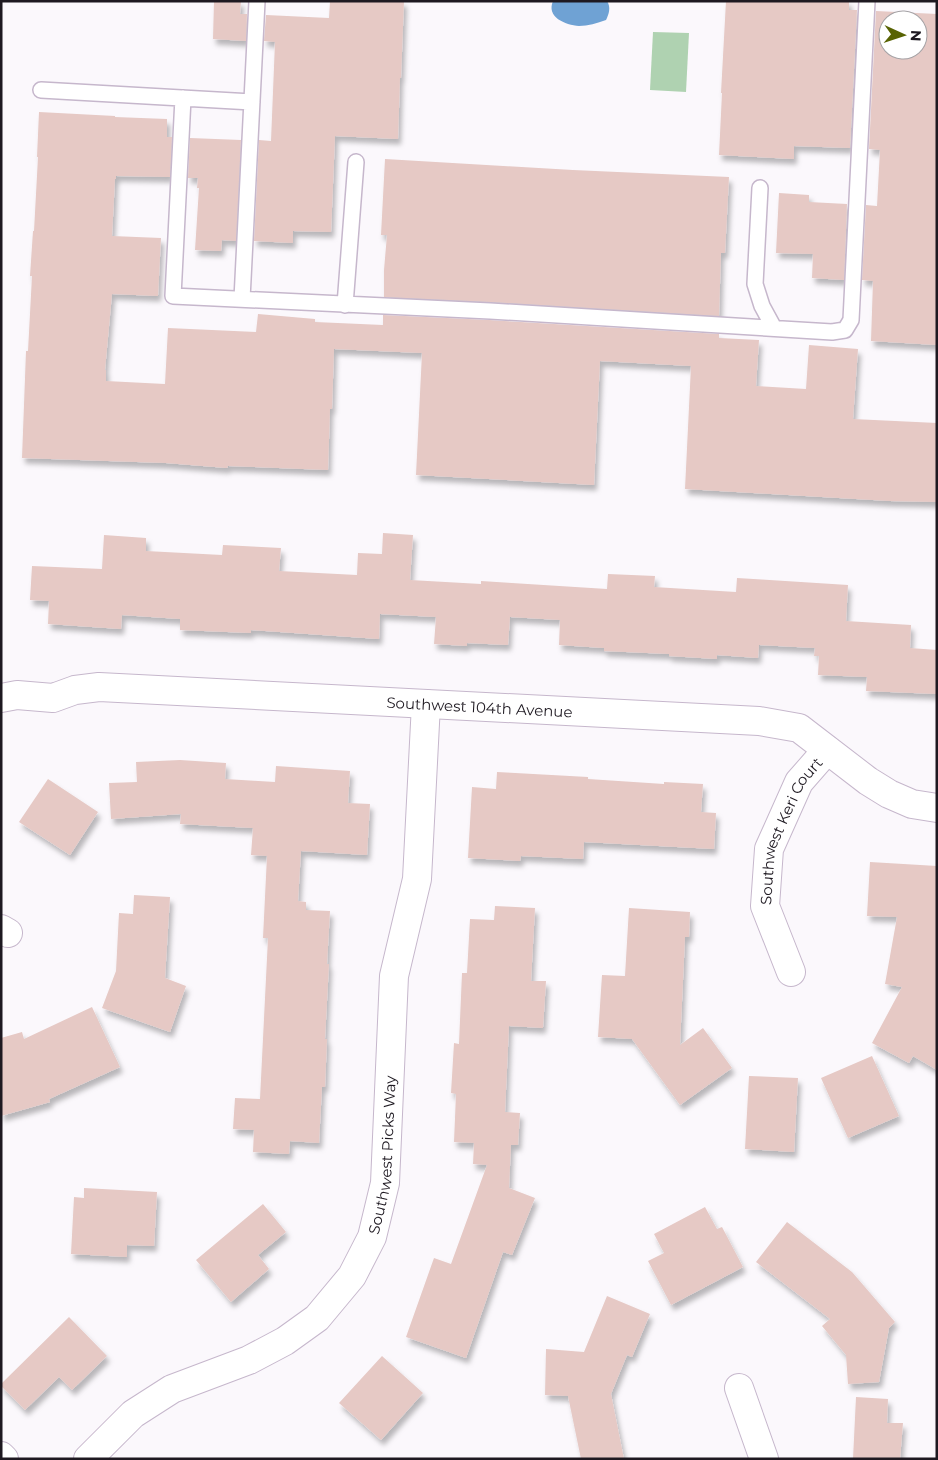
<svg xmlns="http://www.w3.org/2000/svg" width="938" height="1460" font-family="Montserrat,sans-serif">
  <defs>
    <filter id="shadow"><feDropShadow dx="3" dy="5.5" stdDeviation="2.5" flood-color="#0004"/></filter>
  </defs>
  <rect width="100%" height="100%" fill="#fbf8fc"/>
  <!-- green -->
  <path fill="#afd2b1" d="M 653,32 L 689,33 L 686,92 L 650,90 Z"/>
  <!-- water -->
  <path fill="#6fa2d4" d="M 553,1 L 607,1 C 611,7 609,14 606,20 C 597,23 588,26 579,26 C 565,25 546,17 553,1 Z"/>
  <!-- building -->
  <path fill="#e6c9c5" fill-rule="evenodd" filter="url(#shadow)" d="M 214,1 L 241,1 L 240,14 L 247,14 L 246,41 L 213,39 Z
    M 330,1 L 404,1 L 401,78 L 400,78 L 398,139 L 335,136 L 331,232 L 293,231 L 293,243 L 254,241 L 259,140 L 271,141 L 275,42 L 264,41 L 266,15 L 329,18 Z
    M 726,1 L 849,1 L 849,10 L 857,10 L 850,148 L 794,146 L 794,159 L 719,155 L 722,93 L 721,93 Z
    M 876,11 L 937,14 L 937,345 L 871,341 L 873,281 L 862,280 L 866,205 L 877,206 L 880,150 L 869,149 ZM 888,20 L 918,20 L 918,50 L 888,50 Z
    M 39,112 L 115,116 L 115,117 L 167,119 L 167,137 L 172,137 L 170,177 L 116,176 L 116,179 L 115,179 L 112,236 L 161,238 L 158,296 L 112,294 L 105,370 L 106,370 L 106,381 L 165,384 L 168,328 L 256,332 L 258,314 L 315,319 L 315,322 L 383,325 L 383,315 L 489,320 L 719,334 L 719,338 L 759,340 L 756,386 L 806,389 L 809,345 L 858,349 L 853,419 L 937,423 L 937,502 L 890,501 L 685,489 L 691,366 L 600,361 L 594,485 L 416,475 L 422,353 L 334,349 L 332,409 L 330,409 L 328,470 L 228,466 L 227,468 L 166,463 L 22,458 L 26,351 L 28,351 L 32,276 L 30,276 L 33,231 L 34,231 L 38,157 L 37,157 Z
    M 190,138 L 241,140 L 236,241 L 222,240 L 221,251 L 195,250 L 199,188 L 197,188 L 198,178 L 188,178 Z
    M 385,159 L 573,170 L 729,177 L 725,253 L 721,253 L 719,316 L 491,302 L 384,297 L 384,270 L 387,235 L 381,235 Z
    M 779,193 L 809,195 L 809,202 L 847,204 L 844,280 L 812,278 L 813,254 L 776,253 Z
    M 383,533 L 413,535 L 410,580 L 481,584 L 481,581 L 607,589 L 608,574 L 655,576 L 654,587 L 736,592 L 737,578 L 848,585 L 846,621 L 911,625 L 910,648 L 937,650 L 937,694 L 866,691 L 867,677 L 818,675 L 819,656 L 814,656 L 815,648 L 759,645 L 758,658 L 717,655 L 717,659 L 669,656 L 669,654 L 604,651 L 604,648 L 559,645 L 560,620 L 510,617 L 508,645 L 467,643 L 467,646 L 434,644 L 436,617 L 380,614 L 379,639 L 251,630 L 251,633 L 180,630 L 180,619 L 122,615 L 121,629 L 48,624 L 49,601 L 30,600 L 32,566 L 102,569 L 104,535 L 146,538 L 146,551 L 222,555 L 223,545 L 281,548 L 279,571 L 357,575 L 358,553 L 382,554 Z
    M 180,760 L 226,763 L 225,779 L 275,782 L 276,766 L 350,771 L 348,803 L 370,804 L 367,855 L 301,851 L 298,901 L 306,902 L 306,910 L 330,911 L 327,964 L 329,964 L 325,1039 L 327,1039 L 325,1087 L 322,1087 L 319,1143 L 290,1141 L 289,1154 L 253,1152 L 254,1130 L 233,1129 L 235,1098 L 260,1099 L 268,938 L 263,938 L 267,856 L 251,855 L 253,828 L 180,824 L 181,814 L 111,819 L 109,783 L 137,782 L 136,762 Z
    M 497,772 L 588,777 L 588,779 L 664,784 L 664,782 L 703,784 L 701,812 L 716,813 L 714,849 L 584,842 L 583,859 L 521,856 L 520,861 L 468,858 L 472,787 L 496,789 Z
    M 48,779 L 98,812 L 70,855 L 19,822 Z
    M 870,862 L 937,866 L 937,1070 L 913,1056 L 909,1063 L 872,1043 L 902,987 L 885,984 L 897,917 L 867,916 Z
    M 134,895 L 170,897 L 165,978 L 186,986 L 170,1032 L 102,1008 L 116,971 L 119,913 L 133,914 Z
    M 495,906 L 535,908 L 531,981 L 546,981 L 543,1028 L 509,1026 L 505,1112 L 520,1113 L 518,1145 L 511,1145 L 509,1188 L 535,1198 L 512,1255 L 503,1252 L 466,1358 L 406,1337 L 434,1258 L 451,1264 L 487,1165 L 473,1164 L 474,1143 L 454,1142 L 456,1094 L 451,1093 L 454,1043 L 459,1044 L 462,973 L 467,973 L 470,919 L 494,920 Z
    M 629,908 L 690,912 L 689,937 L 685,937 L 680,1045 L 703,1028 L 732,1068 L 680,1105 L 632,1039 L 598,1037 L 602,975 L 625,976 Z
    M 92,1007 L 120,1067 L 49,1099 L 50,1102 L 1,1116 L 1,1038 L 22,1032 L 24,1039 Z
    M 872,1056 L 899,1116 L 848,1138 L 821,1078 Z
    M 749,1076 L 798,1078 L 794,1152 L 745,1149 Z
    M 84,1188 L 157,1192 L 154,1246 L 127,1245 L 127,1257 L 71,1254 L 74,1197 L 84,1198 Z
    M 263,1204 L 286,1232 L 258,1255 L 269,1269 L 231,1302 L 196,1260 Z
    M 705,1207 L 717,1229 L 722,1227 L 743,1267 L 671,1305 L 648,1261 L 664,1253 L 654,1234 Z
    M 787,1222 L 852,1272 L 895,1322 L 889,1328 L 879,1382 L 848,1384 L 846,1355 L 822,1326 L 830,1319 L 756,1262 Z
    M 607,1296 L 650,1314 L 632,1357 L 627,1355 L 611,1394 L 624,1459 L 581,1459 L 568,1396 L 545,1395 L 546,1349 L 584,1352 Z
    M 69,1317 L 107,1356 L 72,1390 L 59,1377 L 25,1410 L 1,1386 L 1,1384 Z
    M 382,1356 L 423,1393 L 381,1440 L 339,1403 Z
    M 856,1397 L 888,1399 L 887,1423 L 903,1423 L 900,1459 L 853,1459 Z"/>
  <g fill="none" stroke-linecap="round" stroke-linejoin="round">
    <defs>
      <path id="lane" d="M 41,90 L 252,102
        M 183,98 L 173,296 L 490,311 L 832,332 L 845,330 L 851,320 L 867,1
        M 760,188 L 755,284 L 762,306 L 774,328
        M 242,299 L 257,1
        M 345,305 L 356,162"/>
      <g id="street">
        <path id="s1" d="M 1,698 L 17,695 L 53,698 L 75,690 L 99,687 L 759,721 L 799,728 L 868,781 L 889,794 L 912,804 L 937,808"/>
        <path d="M 1,929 L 8,933"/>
        <path id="s2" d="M 791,972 L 765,906 L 769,849 L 799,782 L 827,750"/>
        <path d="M 739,1388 L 764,1459"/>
        <path d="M 1,1456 L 4,1459"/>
        <path id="s3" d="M 88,1459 L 133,1414 L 172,1389 L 249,1360 L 285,1341 L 317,1318 L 352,1276 L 372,1237 L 385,1183 L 394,976 L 417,879 L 426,704"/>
      </g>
    </defs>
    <!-- lane casing -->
    <use href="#lane" stroke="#c6b7cc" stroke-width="18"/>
    <!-- street casing -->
    <use href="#street" stroke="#c6b7cc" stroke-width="30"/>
    <!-- lane -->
    <use href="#lane" stroke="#fff" stroke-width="15"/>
    <!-- street -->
    <use href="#street" stroke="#fff" stroke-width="28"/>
  </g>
  <g text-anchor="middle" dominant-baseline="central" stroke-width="4" stroke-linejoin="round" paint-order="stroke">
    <!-- street labels -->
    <g font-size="15" fill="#1e1921" stroke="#fff">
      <text stroke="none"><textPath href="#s1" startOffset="481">Southwest 104th Avenue</textPath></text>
      <text stroke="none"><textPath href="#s2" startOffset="152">Southwest Keri Court</textPath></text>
      <text stroke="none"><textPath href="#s3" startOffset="454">Southwest Picks Way</textPath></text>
    </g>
  </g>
  <!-- border -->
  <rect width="938" height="1460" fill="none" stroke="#1e1921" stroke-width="5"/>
  <!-- north arrow -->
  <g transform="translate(903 35) rotate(93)"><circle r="24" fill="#ffffff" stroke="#a5a3a6"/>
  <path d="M0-4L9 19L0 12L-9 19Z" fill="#586303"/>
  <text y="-8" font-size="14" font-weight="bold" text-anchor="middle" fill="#1e1921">N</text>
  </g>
</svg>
